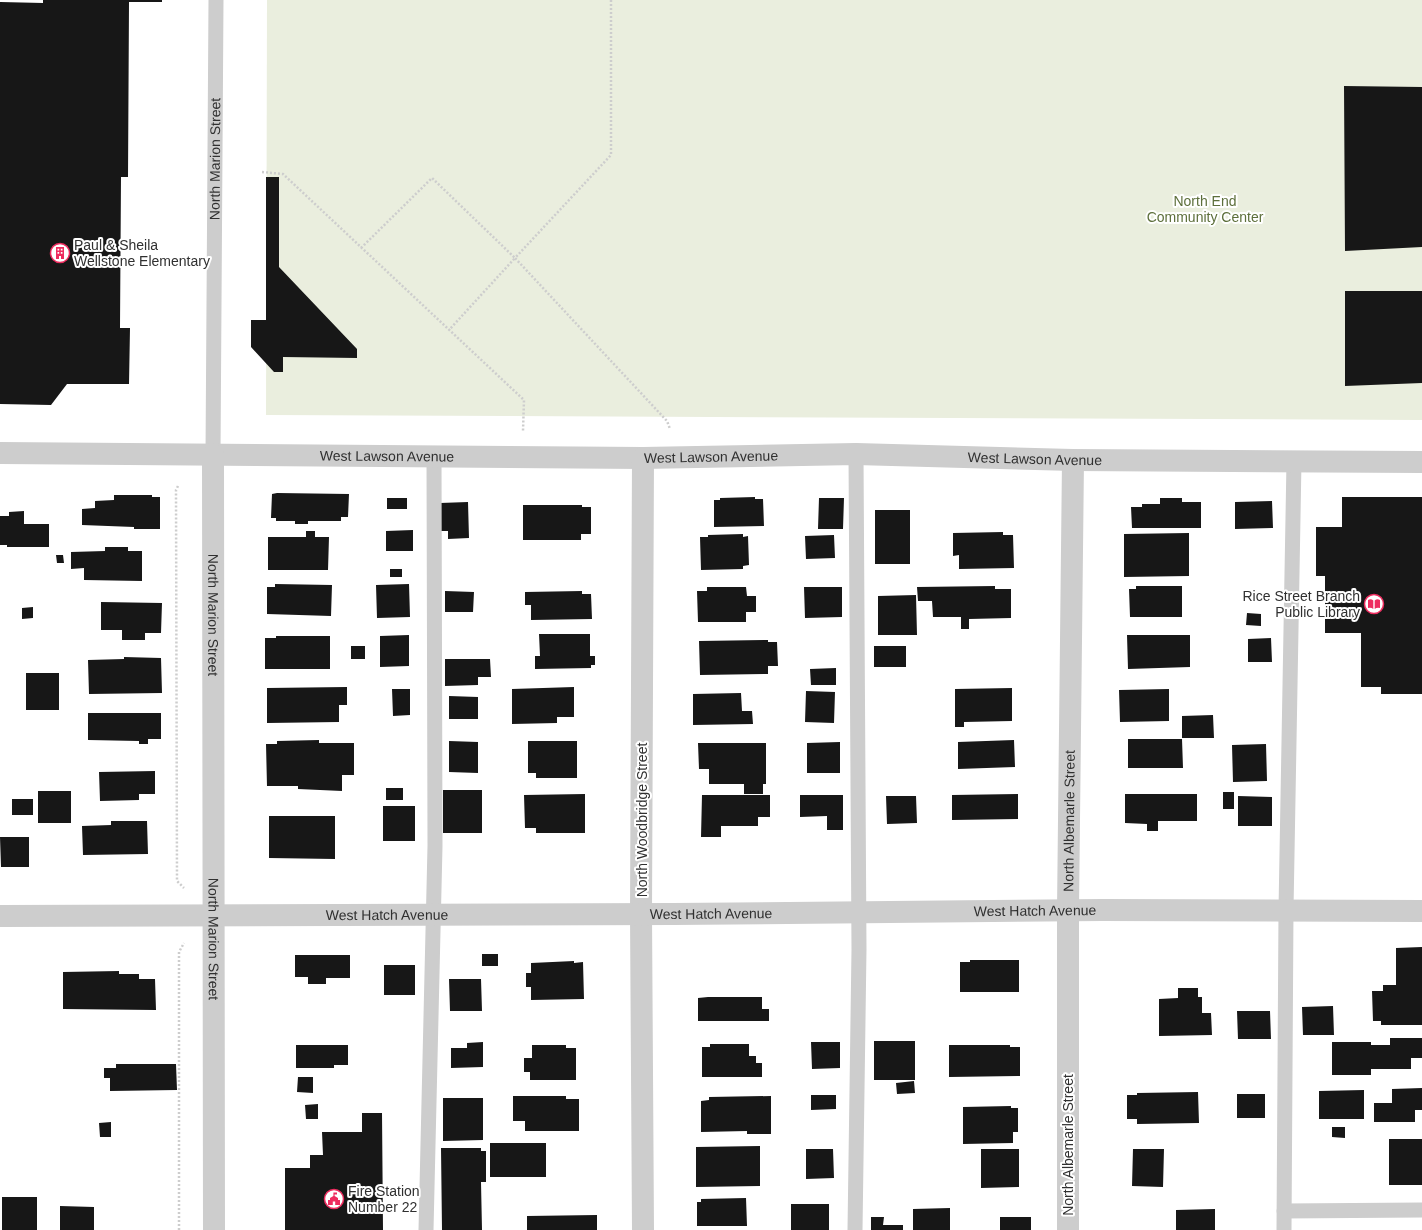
<svg xmlns="http://www.w3.org/2000/svg" width="1422" height="1230" font-family="Arial,sans-serif">
  <rect width="100%" height="100%" fill="#fff"/>
  <!-- green -->
  <path fill="#eaeede" d="M 267,0 L 1422,0 L 1422,420 L 266,415 Z"/>
  <!-- building -->
  <path fill="#171717" d="M 43,0 L 162,0 L 162,2 L 129,2 L 128,177 L 121,177 L 120,328 L 130,328 L 129,384 L 67,384 L 51,405 L 0,404 L 0,2 L 43,3 Z
    M 1344,86 L 1422,87 L 1422,247 L 1345,251 Z
    M 266,177 L 279,177 L 279,267 L 357,349 L 357,358 L 283,357 L 283,372 L 274,372 L 251,347 L 251,320 L 266,320 Z
    M 1345,291 L 1422,291 L 1422,383 L 1345,386 Z
    M 277,493 L 349,494 L 348,517 L 341,517 L 341,521 L 308,521 L 308,524 L 295,524 L 295,521 L 276,521 L 276,518 L 271,518 L 272,494 Z
    M 114,495 L 152,495 L 152,497 L 160,497 L 160,529 L 134,529 L 134,527 L 82,525 L 82,509 L 95,508 L 95,501 L 114,500 Z
    M 755,497 L 755,499 L 763,499 L 764,526 L 714,527 L 714,500 L 720,500 L 720,498 Z
    M 1342,497 L 1422,497 L 1422,694 L 1381,694 L 1381,687 L 1361,687 L 1361,633 L 1325,633 L 1325,576 L 1316,576 L 1316,527 L 1342,527 Z
    M 387,498 L 407,498 L 407,509 L 387,509 Z
    M 819,498 L 844,498 L 843,529 L 818,529 Z
    M 1160,498 L 1182,498 L 1182,502 L 1201,502 L 1201,528 L 1132,528 L 1131,507 L 1142,507 L 1142,504 L 1160,504 Z
    M 1272,501 L 1273,528 L 1235,529 L 1235,502 Z
    M 468,502 L 469,538 L 448,539 L 448,531 L 441,531 L 440,503 Z
    M 523,505 L 582,505 L 582,507 L 591,507 L 591,534 L 581,534 L 581,540 L 523,540 Z
    M 875,510 L 910,510 L 910,564 L 875,564 Z
    M 24,511 L 24,524 L 49,524 L 49,547 L 7,547 L 7,545 L 0,545 L 0,516 L 9,516 L 9,512 Z
    M 413,530 L 413,551 L 386,551 L 386,531 Z
    M 306,531 L 315,531 L 315,537 L 329,537 L 328,570 L 268,570 L 268,537 L 306,537 Z
    M 1003,532 L 1003,535 L 1013,535 L 1014,568 L 959,569 L 959,555 L 953,556 L 953,533 Z
    M 1189,533 L 1189,576 L 1124,577 L 1124,534 Z
    M 743,534 L 743,537 L 748,536 L 749,565 L 743,566 L 743,569 L 701,570 L 700,537 L 708,537 L 708,535 Z
    M 834,535 L 835,558 L 806,559 L 805,536 Z
    M 105,547 L 128,547 L 128,551 L 142,551 L 142,581 L 84,580 L 84,568 L 71,569 L 71,552 L 105,551 Z
    M 56,555 L 63,555 L 64,563 L 57,563 Z
    M 390,569 L 402,569 L 402,577 L 390,577 Z
    M 275,584 L 332,585 L 331,616 L 267,614 L 267,587 L 275,587 Z
    M 409,584 L 410,617 L 377,618 L 376,585 Z
    M 995,586 L 995,589 L 1011,589 L 1011,618 L 969,619 L 969,629 L 961,629 L 961,617 L 933,617 L 932,601 L 918,601 L 917,587 Z
    M 1136,586 L 1182,586 L 1182,617 L 1130,617 L 1129,589 L 1136,589 Z
    M 707,587 L 746,587 L 747,596 L 756,596 L 756,612 L 746,612 L 746,622 L 698,622 L 697,591 L 707,591 Z
    M 804,587 L 842,587 L 842,617 L 805,618 Z
    M 445,591 L 474,592 L 473,612 L 445,612 Z
    M 582,591 L 582,594 L 591,594 L 592,619 L 531,620 L 531,605 L 525,605 L 525,592 Z
    M 916,595 L 917,635 L 878,635 L 878,596 Z
    M 101,602 L 162,603 L 161,633 L 145,633 L 145,640 L 122,640 L 122,630 L 101,630 Z
    M 33,607 L 33,618 L 22,619 L 22,608 Z
    M 1247,613 L 1261,614 L 1261,626 L 1246,625 Z
    M 539,634 L 590,634 L 590,656 L 595,656 L 595,665 L 591,665 L 591,668 L 535,669 L 535,656 L 540,656 Z
    M 409,635 L 409,666 L 380,667 L 380,636 Z
    M 1127,635 L 1190,635 L 1190,667 L 1128,669 Z
    M 276,636 L 330,636 L 330,669 L 265,669 L 265,638 L 276,638 Z
    M 1271,638 L 1272,662 L 1248,662 L 1248,639 Z
    M 768,640 L 768,642 L 777,642 L 778,666 L 768,666 L 768,674 L 700,675 L 699,641 Z
    M 351,646 L 365,646 L 365,659 L 351,659 Z
    M 874,646 L 906,646 L 906,667 L 874,667 Z
    M 124,657 L 161,658 L 162,693 L 89,694 L 88,660 L 124,659 Z
    M 445,659 L 490,659 L 491,677 L 478,677 L 478,685 L 445,686 Z
    M 836,668 L 836,685 L 811,685 L 810,669 Z
    M 26,673 L 59,673 L 59,710 L 26,710 Z
    M 347,687 L 347,705 L 339,705 L 339,722 L 267,723 L 267,688 Z
    M 574,687 L 574,717 L 557,717 L 557,723 L 512,724 L 512,689 Z
    M 1012,688 L 1012,721 L 964,722 L 964,727 L 955,727 L 955,689 Z
    M 392,689 L 410,689 L 410,715 L 393,716 Z
    M 1169,689 L 1169,721 L 1120,722 L 1119,690 Z
    M 806,691 L 835,692 L 834,723 L 805,722 Z
    M 741,693 L 742,711 L 752,711 L 753,724 L 693,725 L 693,694 Z
    M 449,696 L 478,697 L 478,719 L 449,719 Z
    M 88,713 L 161,713 L 161,739 L 148,739 L 148,744 L 139,744 L 139,741 L 88,740 Z
    M 1213,715 L 1214,738 L 1182,738 L 1182,716 Z
    M 1128,739 L 1182,739 L 1183,768 L 1128,768 Z
    M 319,740 L 319,743 L 354,743 L 354,775 L 342,775 L 342,791 L 298,789 L 298,786 L 267,786 L 266,744 L 277,744 L 277,741 Z
    M 1014,740 L 1015,767 L 958,769 L 958,742 Z
    M 449,741 L 478,742 L 478,773 L 449,772 Z
    M 528,741 L 577,741 L 577,778 L 536,778 L 536,773 L 528,773 Z
    M 840,742 L 840,773 L 807,773 L 807,743 Z
    M 698,743 L 766,743 L 766,784 L 763,784 L 763,794 L 744,794 L 744,784 L 709,784 L 709,769 L 699,769 Z
    M 1266,744 L 1267,781 L 1233,782 L 1232,745 Z
    M 155,771 L 155,794 L 139,794 L 139,800 L 100,801 L 99,772 Z
    M 386,788 L 403,788 L 403,800 L 386,800 Z
    M 443,790 L 482,790 L 482,833 L 443,833 Z
    M 38,791 L 71,791 L 71,823 L 38,823 Z
    M 1223,792 L 1234,792 L 1234,809 L 1223,809 Z
    M 585,794 L 585,833 L 536,833 L 536,828 L 525,828 L 524,795 Z
    M 1018,794 L 1018,819 L 952,820 L 952,795 Z
    M 1125,794 L 1197,794 L 1197,821 L 1158,821 L 1158,831 L 1147,831 L 1147,824 L 1125,823 Z
    M 702,795 L 770,795 L 770,817 L 758,817 L 758,826 L 721,826 L 721,837 L 701,837 Z
    M 800,795 L 843,795 L 843,830 L 827,830 L 827,816 L 800,817 Z
    M 886,796 L 916,796 L 917,823 L 887,824 Z
    M 1238,796 L 1272,797 L 1272,826 L 1238,826 Z
    M 12,799 L 33,799 L 33,815 L 12,815 Z
    M 383,806 L 415,806 L 415,841 L 383,841 Z
    M 269,816 L 335,816 L 335,859 L 269,858 Z
    M 111,821 L 147,821 L 148,854 L 83,855 L 82,826 L 111,825 Z
    M 0,837 L 29,837 L 29,867 L 1,867 Z
    M 1422,947 L 1422,1025 L 1381,1025 L 1381,1021 L 1373,1021 L 1372,991 L 1383,991 L 1383,985 L 1396,985 L 1396,948 Z
    M 482,954 L 498,954 L 498,966 L 482,966 Z
    M 295,955 L 350,955 L 350,978 L 326,978 L 326,984 L 308,984 L 308,977 L 295,977 Z
    M 970,960 L 1019,960 L 1019,992 L 960,992 L 960,962 L 970,962 Z
    M 574,961 L 574,963 L 583,962 L 584,999 L 531,1000 L 531,987 L 526,987 L 526,973 L 531,973 L 531,963 Z
    M 384,965 L 415,965 L 415,995 L 384,995 Z
    M 119,971 L 119,974 L 139,974 L 139,979 L 155,979 L 156,1010 L 63,1009 L 63,972 Z
    M 449,979 L 481,979 L 482,1011 L 450,1011 Z
    M 1178,988 L 1198,988 L 1198,997 L 1202,997 L 1202,1013 L 1211,1013 L 1212,1035 L 1159,1036 L 1159,999 L 1178,998 Z
    M 708,997 L 762,997 L 762,1009 L 769,1009 L 769,1021 L 698,1021 L 698,998 Z
    M 1333,1006 L 1334,1035 L 1303,1035 L 1302,1007 Z
    M 1237,1011 L 1270,1011 L 1271,1039 L 1238,1039 Z
    M 1390,1038 L 1422,1038 L 1422,1058 L 1411,1058 L 1411,1069 L 1371,1069 L 1371,1075 L 1332,1075 L 1332,1042 L 1371,1042 L 1371,1045 L 1390,1045 Z
    M 874,1041 L 915,1041 L 915,1080 L 874,1080 Z
    M 483,1042 L 483,1067 L 451,1068 L 451,1048 L 467,1048 L 467,1043 Z
    M 811,1042 L 840,1042 L 840,1068 L 812,1069 Z
    M 710,1044 L 749,1044 L 749,1056 L 756,1056 L 756,1063 L 762,1063 L 762,1077 L 702,1077 L 702,1047 L 710,1047 Z
    M 296,1045 L 348,1045 L 348,1065 L 334,1065 L 334,1068 L 296,1068 Z
    M 532,1045 L 566,1045 L 566,1048 L 576,1048 L 576,1080 L 530,1080 L 530,1072 L 524,1072 L 524,1058 L 532,1058 Z
    M 949,1045 L 1010,1045 L 1010,1047 L 1020,1047 L 1020,1076 L 949,1077 Z
    M 116,1064 L 176,1064 L 177,1090 L 110,1091 L 110,1078 L 104,1078 L 104,1068 L 116,1068 Z
    M 298,1077 L 313,1077 L 313,1093 L 297,1092 Z
    M 914,1081 L 915,1093 L 897,1094 L 896,1083 Z
    M 1422,1088 L 1422,1110 L 1415,1110 L 1415,1122 L 1374,1122 L 1374,1103 L 1392,1103 L 1392,1089 Z
    M 1364,1090 L 1364,1119 L 1319,1119 L 1319,1091 Z
    M 1198,1092 L 1199,1123 L 1137,1124 L 1137,1119 L 1127,1119 L 1127,1095 L 1137,1095 L 1137,1093 Z
    M 1237,1094 L 1265,1094 L 1265,1118 L 1237,1118 Z
    M 811,1095 L 836,1095 L 836,1109 L 811,1110 Z
    M 513,1096 L 566,1096 L 566,1099 L 579,1099 L 579,1131 L 525,1131 L 525,1121 L 513,1121 Z
    M 771,1096 L 771,1134 L 747,1134 L 747,1131 L 701,1132 L 701,1101 L 709,1100 L 709,1097 Z
    M 443,1098 L 483,1098 L 483,1140 L 443,1141 Z
    M 318,1104 L 318,1119 L 306,1119 L 305,1105 Z
    M 1011,1106 L 1011,1108 L 1018,1108 L 1018,1132 L 1013,1132 L 1013,1143 L 963,1144 L 963,1107 Z
    M 362,1113 L 382,1113 L 383,1230 L 285,1230 L 285,1168 L 310,1168 L 310,1155 L 323,1155 L 322,1132 L 362,1132 Z
    M 111,1122 L 111,1137 L 100,1137 L 99,1123 Z
    M 1332,1127 L 1345,1127 L 1345,1138 L 1332,1137 Z
    M 1389,1139 L 1422,1139 L 1422,1185 L 1389,1185 Z
    M 490,1143 L 546,1143 L 546,1177 L 490,1177 Z
    M 760,1146 L 760,1186 L 696,1187 L 696,1147 Z
    M 441,1148 L 481,1148 L 481,1151 L 486,1151 L 486,1182 L 481,1182 L 482,1230 L 442,1230 Z
    M 806,1149 L 833,1149 L 834,1178 L 806,1179 Z
    M 981,1149 L 1019,1149 L 1019,1187 L 981,1188 Z
    M 1133,1149 L 1164,1149 L 1163,1187 L 1132,1186 Z
    M 2,1197 L 37,1197 L 37,1230 L 2,1230 Z
    M 746,1198 L 747,1226 L 697,1226 L 697,1202 L 701,1202 L 701,1199 Z
    M 791,1204 L 829,1204 L 829,1230 L 791,1230 Z
    M 60,1206 L 94,1207 L 94,1230 L 60,1230 Z
    M 950,1208 L 950,1230 L 913,1230 L 913,1209 Z
    M 1215,1209 L 1215,1230 L 1176,1230 L 1176,1210 Z
    M 597,1215 L 597,1230 L 527,1230 L 527,1216 Z
    M 871,1217 L 884,1217 L 883,1225 L 903,1225 L 903,1230 L 871,1230 Z
    M 1000,1217 L 1031,1217 L 1031,1230 L 1000,1230 Z"/>
  <g fill="none" stroke-linecap="round" stroke-linejoin="round">
    <!-- path -->
    <path stroke="#cdcdcd" stroke-width="2.5" stroke-dasharray="2 2" stroke-linecap="butt" d="M 611,0 L 611,155 L 515,258 L 667,421 L 670,429
      M 262,172 L 283,174 L 524,400 L 523,431
      M 361,248 L 432,178 L 515,258 L 449,330
      M 178,486 L 176,490 L 177,881 L 184,888
      M 179,1230 L 179,952 L 184,943"/>
    <!-- lane -->
    <g stroke="#cdcdcd" stroke-width="15">
      <path id="s1" d="M 213,455 L 216,0"/>
      <path d="M 1284,1211 L 1422,1210"/>
      <path d="M 426,1230 L 435,846 L 434,456"/>
      <path d="M 855,1230 L 859,949 L 856,454"/>
      <path d="M 1284,1230 L 1286,910 L 1294,461"/>
    </g>
    <!-- street -->
    <g stroke="#cdcdcd" stroke-width="22">
      <path id="s2" d="M 0,453 L 643,458 L 856,454 L 1073,460 L 1422,462"/>
      <path id="s3" d="M 213,455 L 214,1230"/>
      <path d="M 643,458 L 641,914 L 643,1230"/>
      <path id="s4" d="M 0,916 L 673,914 L 1102,910 L 1422,911"/>
      <path id="s5" d="M 1068,1230 L 1068,910 L 1073,460"/>
    </g>
  </g>
  <!-- icons -->
  <defs>
    <symbol id="building-ring" viewBox="-11 -11 22 22"><circle r="9.5" fill="#fff" stroke="#ee2c5f" stroke-width="1.5"/><path d="M-4-6H4V6H1V3H-1V6H-4ZM-2.5-4.3h1.7v1.8h-1.7ZM.8-4.3h1.7v1.8H.8ZM-2.5-1h1.7V.8h-1.7ZM.8-1h1.7V.8H.8Z" fill="#ee2c5f"/></symbol>
    <symbol id="library-ring" viewBox="-11 -11 22 22"><circle r="9.5" fill="#fff" stroke="#ee2c5f" stroke-width="1.5"/><path d="M-6-4Q-3-5.5-.7-3.5V5Q-3 3-6 4ZM6-4Q3-5.5 .7-3.5V5Q3 3 6 4Z" fill="#ee2c5f"/></symbol>
    <symbol id="civic-ring" viewBox="-11 -11 22 22"><circle r="9.5" fill="#fff" stroke="#ee2c5f" stroke-width="1.5"/><path d="M-.6-6.5H3V-4.5H.6V-3L4-1V1h2V6H-6V1h2V-1L-.6-3ZM-1.2 2.5V6h2.4V2.5Z" fill="#ee2c5f"/></symbol>
  </defs>
  <g fill-rule="evenodd">
    <use href="#building-ring" x="49" y="242" width="22" height="22"/>
    <use href="#library-ring" x="1363" y="593" width="22" height="22"/>
    <use href="#civic-ring" x="323" y="1188" width="22" height="22"/>
  </g>
  <g text-anchor="middle" dominant-baseline="central" stroke-width="4" stroke-linejoin="round" paint-order="stroke">
    <!-- street labels -->
    <g font-size="14" fill="#303030" stroke="#fff">
      <text stroke="none"><textPath href="#s1" startOffset="296">North Marion Street</textPath></text>
      <text stroke="none"><textPath href="#s2" startOffset="387">West Lawson Avenue</textPath></text>
      <text stroke="none"><textPath href="#s2" startOffset="711">West Lawson Avenue</textPath></text>
      <text stroke="none"><textPath href="#s2" startOffset="1035">West Lawson Avenue</textPath></text>
      <text stroke="none"><textPath href="#s3" startOffset="160">North Marion Street</textPath></text>
      <text transform="translate(642 820) rotate(-90)">North Woodbridge Street</text>
      <text stroke="none"><textPath href="#s5" startOffset="409">North Albemarle Street</textPath></text>
      <text stroke="none"><textPath href="#s4" startOffset="1035">West Hatch Avenue</textPath></text>
      <text stroke="none"><textPath href="#s4" startOffset="387">West Hatch Avenue</textPath></text>
      <text stroke="none"><textPath href="#s4" startOffset="711">West Hatch Avenue</textPath></text>
      <text stroke="none"><textPath href="#s3" startOffset="484">North Marion Street</textPath></text>
      <text transform="translate(1068 1145) rotate(-90)">North Albemarle Street</text>
    </g>
    <!-- park labels -->
    <g font-size="14" fill="#5d6f3b" stroke="#fff">
      <text x="1205" y="201">North End<tspan x="1205" dy="16">Community Center</tspan></text>
    </g>
    <!-- poi labels -->
    <g font-size="14" fill="#303030" stroke="#fff" text-anchor="start">
      <text x="74" y="245">Paul &amp; Sheila<tspan x="74" dy="16">Wellstone Elementary</tspan></text>
      <text x="1360" y="596" text-anchor="end">Rice Street Branch<tspan x="1360" dy="16">Public Library</tspan></text>
      <text x="348" y="1191">Fire Station<tspan x="348" dy="16">Number 22</tspan></text>
    </g>
  </g>
</svg>
